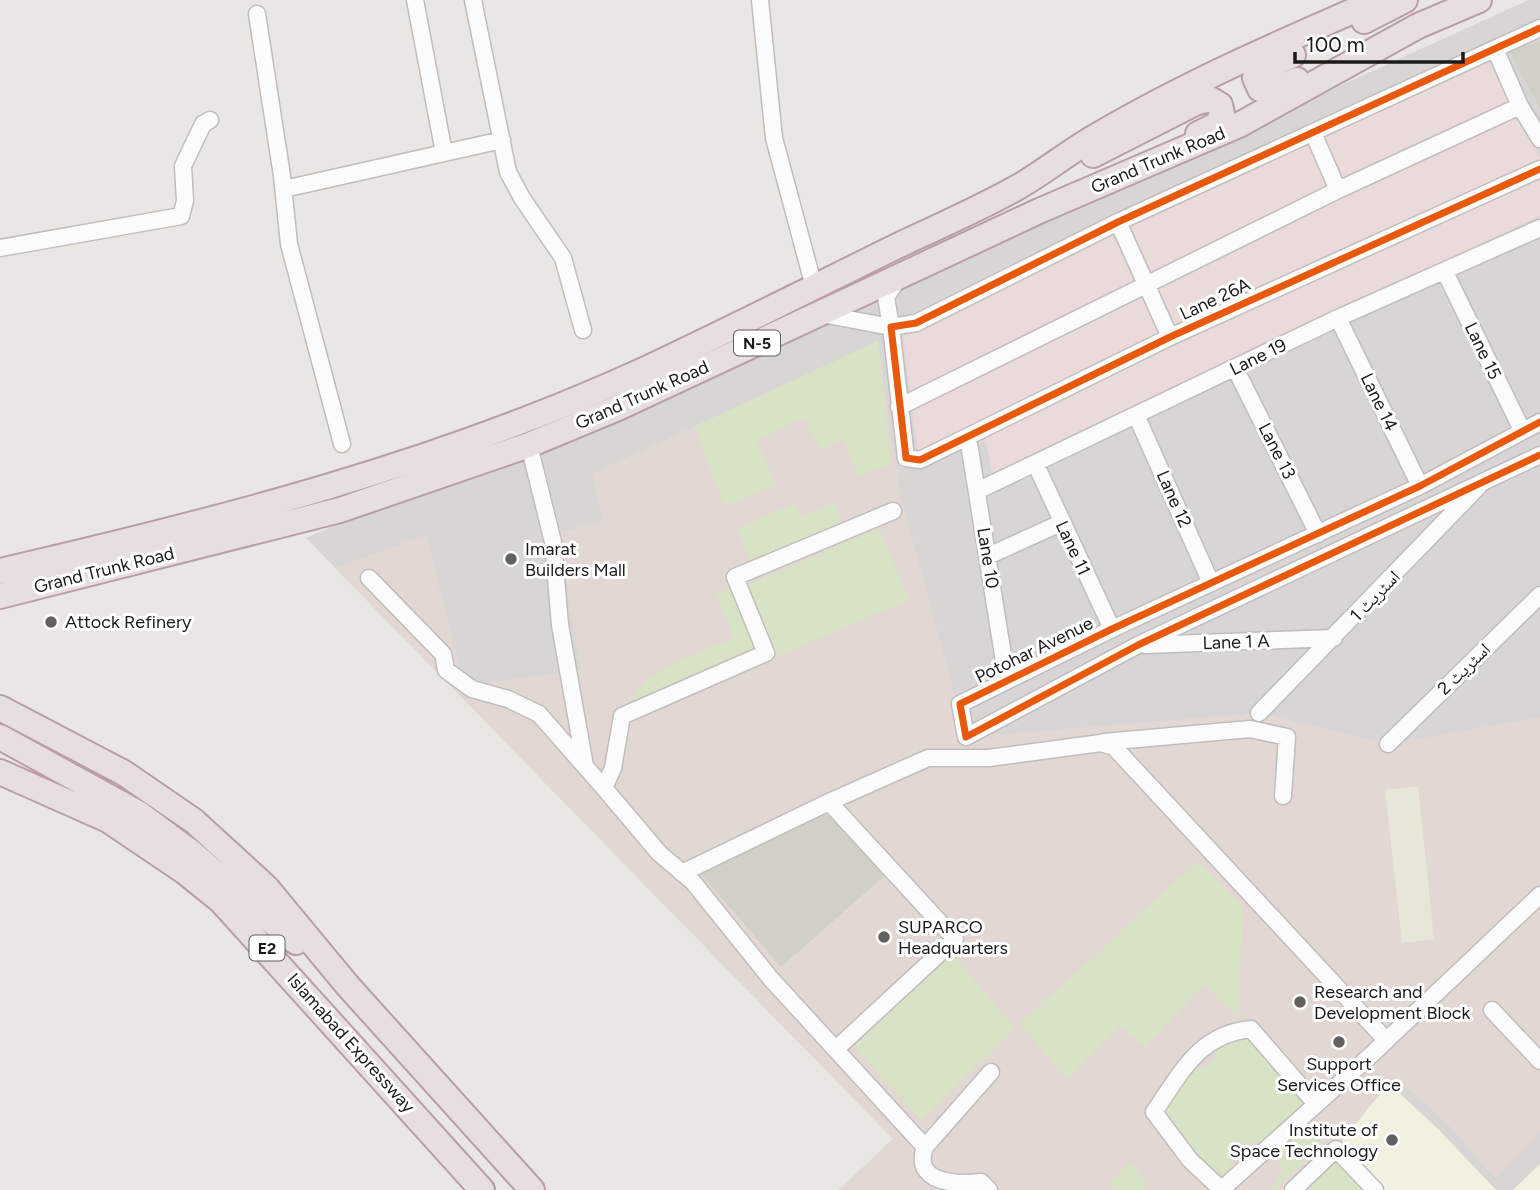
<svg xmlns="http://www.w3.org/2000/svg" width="1540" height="1190" font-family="Figtree,'Noto Naskh Arabic',sans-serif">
  <rect width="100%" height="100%" fill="#e9e6e3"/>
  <!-- residential -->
  <path fill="#d8d6d5" d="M 1529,0 L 1540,0 L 1540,1190 L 839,1190 L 893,1139 L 306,538 L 1238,132 Z"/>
  <!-- commercial -->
  <path fill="#eadad9" d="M 1486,53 L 1540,157 L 1540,216 L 992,473 L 986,441 L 917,449 L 903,336 Z"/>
  <!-- education -->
  <path fill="#f2f0de" d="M 1390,1084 L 1440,1131 L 1496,1190 L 1299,1190 L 1328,1149 Z
    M 1540,1164 L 1540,1190 L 1513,1190 Z"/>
  <!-- military -->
  <path fill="#e3d7d3" d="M 878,341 L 901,497 L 966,737 L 1259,713 L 1388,744 L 1540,717 L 1540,1132 L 1495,1179 L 1453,1129 L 1394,1076 L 1336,1149 L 1293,1190 L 839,1190 L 893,1139 L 335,568 L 426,535 L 464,686 L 581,670 L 558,533 L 604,521 L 592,474 Z"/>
  <!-- construction -->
  <path fill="#d1d0c6" d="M 1540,42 L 1540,109 L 1509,50 Z
    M 820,813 L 842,820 L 890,871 L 781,967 L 701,874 L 704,869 Z"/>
  <!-- farmland -->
  <path fill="#e8e7d7" d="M 1418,786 L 1434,939 L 1402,943 L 1385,790 Z"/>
  <!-- grass -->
  <path fill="#d7e3c4" d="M 878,341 L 891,464 L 858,476 L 844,438 L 821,450 L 804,418 L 757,441 L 776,485 L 724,507 L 695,426 Z
    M 835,502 L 841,523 L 752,564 L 737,529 L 795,503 L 802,518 Z
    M 879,528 L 909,600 L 776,657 L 746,586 Z
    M 735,586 L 761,651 L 627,710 C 645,666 694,655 734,638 L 716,594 Z
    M 1198,861 L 1243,907 L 1239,1019 L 1205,984 L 1145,1047 L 1120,1026 L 1067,1079 L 1020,1024 Z
    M 952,954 L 1015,1028 L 921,1120 L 854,1046 Z
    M 1244,1035 L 1307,1104 L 1266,1141 L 1252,1142 L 1239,1150 L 1222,1180 L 1162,1116 L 1191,1066 L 1203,1067 L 1215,1059 L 1215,1045 Z
    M 1302,1124 L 1323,1145 L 1274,1190 L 1268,1190 C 1285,1178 1284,1165 1274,1148 Z
    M 1338,1159 L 1367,1190 L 1305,1190 Z
    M 1130,1163 L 1148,1183 L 1141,1190 L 1115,1190 L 1109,1183 Z"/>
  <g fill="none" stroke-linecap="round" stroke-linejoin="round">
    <defs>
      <path id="minor" d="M 415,0 L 444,153
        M 473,0 L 508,172 L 522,198 L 563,258 L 583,330
        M 760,0 L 774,138 L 814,287
        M 257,14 L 282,176 L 289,244 L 342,444
        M 1540,28 L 1118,222 L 916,323 L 891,327 L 906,458 L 920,460 L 1170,337 L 1540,169
        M 1495,49 L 1520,106 L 1540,139
        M 1313,133 L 1338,190 L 1520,106
        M 284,189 L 502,140
        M 1118,222 L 1170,337
        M 0,248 L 181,216 L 185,201 L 183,166 L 203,124 L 210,120
        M 1445,272 L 1522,430
        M 822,314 L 891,327 L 886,297 L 899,278
        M 1338,318 L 1420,486
        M 1235,368 L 1318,534
        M 899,407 L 1338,190
        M 1136,415 L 1211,583
        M 1540,422 L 1420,486 L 1112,629 L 960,704 L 966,737 L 1138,645 L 1540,455
        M 968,437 L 1007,680
        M 529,445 L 553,542 L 560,625 L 585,766
        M 1036,465 L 1112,629
        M 977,491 L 1338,318 L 1540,228
        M 893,511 L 735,577 L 766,653 L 622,716 L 613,768 L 604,788 L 659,853 L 693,882 L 771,979 L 925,1147
        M 988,556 L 1061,523
        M 369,578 L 443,654 L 446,670 L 472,689 L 508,699 L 539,714 L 604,788
        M 1145,645 L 1334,638
        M 1259,713 L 1479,486
        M 1104,742 L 1250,729 L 1287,737 L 1283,796
        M 1388,744 L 1540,595
        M 829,802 L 928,758 L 989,758 L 1101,743 L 1114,747 L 1386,1040
        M 682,873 L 829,802 L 955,939 L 836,1049
        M 1492,1010 L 1540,1061
        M 989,1190 L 981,1182 C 956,1185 912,1183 925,1147 L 991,1072
        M 1221,1190 L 1371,1055 L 1540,895
        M 1222,1190 L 1190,1160 L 1154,1112 C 1181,1073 1199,1034 1251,1029 L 1316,1104
        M 1293,1190 L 1336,1149 L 1375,1190"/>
      <path id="highway" d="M 1364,21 L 1405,0
        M 1293,55 L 1264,68 L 1255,78 L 1260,89 L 1270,91 L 1297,80
        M 1093,155 L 1195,103 L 1210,99 L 1220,105 L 1222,114 L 1218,124 L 1198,134
        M 0,571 C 221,520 439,464 646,369 C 727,331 808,290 889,250 C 932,229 976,211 1018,187 C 1046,171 1071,150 1100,134 C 1189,82 1284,41 1378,0
        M 0,596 L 340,510 L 529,445 L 618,408 L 1039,211 L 1239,125 L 1418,26 L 1479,0
        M 0,708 L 124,773 L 194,821 L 266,887 L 348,986 L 532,1190
        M 0,737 L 138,813 L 192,853 L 296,942
        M 0,772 L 108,820 L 185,872 L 221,901 L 482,1190"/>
    </defs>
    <!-- minor casing -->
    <use href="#minor" stroke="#c0bebd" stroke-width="19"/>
    <!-- highway casing -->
    <use href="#highway" stroke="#ba9ea7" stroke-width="28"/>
    <!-- minor -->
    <use href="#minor" stroke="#fcfbfb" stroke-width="16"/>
    <!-- highway -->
    <use href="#highway" stroke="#e7dee0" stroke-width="24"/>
    <defs>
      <path id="cycleway" d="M 1540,28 L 1118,222 L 916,323 L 891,327 L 906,458 L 920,460 L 1170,337 L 1540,169
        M 1540,422 L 1420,486 L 1112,629 L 960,704 L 966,737 L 1138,645 L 1540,455"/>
    </defs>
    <!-- cycleway casing -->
    <use href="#cycleway" stroke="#fff" stroke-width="11"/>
    <!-- cycleway -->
    <use href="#cycleway" stroke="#e8590c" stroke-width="7"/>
  </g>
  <!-- markers -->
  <g fill="#626160" stroke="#fff" stroke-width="2.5">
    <circle cx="511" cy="559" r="7"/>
    <circle cx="51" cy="622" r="7"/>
    <circle cx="884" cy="937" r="7"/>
    <circle cx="1300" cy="1002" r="7"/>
    <circle cx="1339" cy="1042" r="7"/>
    <circle cx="1392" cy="1140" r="7"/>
  </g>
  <g text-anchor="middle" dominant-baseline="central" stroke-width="6" stroke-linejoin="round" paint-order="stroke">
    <!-- shield labels -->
    <g fill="#fff" stroke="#5f5f5f" stroke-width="2">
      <rect x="734" y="330.5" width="46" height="25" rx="5"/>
      <rect x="249.5" y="935.5" width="35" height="25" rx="5"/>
    </g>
    <g font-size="16" font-weight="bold" fill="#1a1a1a">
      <text x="757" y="343">N-5</text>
      <text x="267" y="948">E2</text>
    </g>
    <!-- street labels -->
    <g font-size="18" fill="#1a1a1a" stroke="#fff">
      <text transform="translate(1158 160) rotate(-23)">Grand Trunk Road</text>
      <text transform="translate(1215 299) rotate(-25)">Lane 26A</text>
      <text transform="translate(1483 351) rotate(64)">Lane 15</text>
      <text transform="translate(1258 357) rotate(-26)">Lane 19</text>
      <text transform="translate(642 395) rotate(-24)">Grand Trunk Road</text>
      <text transform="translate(1379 402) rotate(64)">Lane 14</text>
      <text transform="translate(1277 451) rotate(63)">Lane 13</text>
      <text transform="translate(1174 499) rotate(66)">Lane 12</text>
      <text transform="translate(1073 548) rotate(65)">Lane 11</text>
      <text transform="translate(988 558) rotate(81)">Lane 10</text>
      <text transform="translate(104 570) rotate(-14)">Grand Trunk Road</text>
      <text transform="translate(1375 596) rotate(-46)">اسٹریٹ 1</text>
      <text transform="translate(1236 642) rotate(-2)">Lane 1 A</text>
      <text transform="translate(1034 650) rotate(-26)">Potohar Avenue</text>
      <text transform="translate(1464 669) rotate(-44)">اسٹریٹ 2</text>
      <text transform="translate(351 1043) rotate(48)">Islamabad Expressway</text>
    </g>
    <!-- poi labels -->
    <g font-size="18" fill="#1a1a1a" stroke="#fff" text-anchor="start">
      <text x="525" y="549">Imarat<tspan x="525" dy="21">Builders Mall</tspan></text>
      <text x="65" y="622">Attock Refinery</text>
      <text x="898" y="927">SUPARCO<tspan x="898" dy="21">Headquarters</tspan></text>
      <text x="1314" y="992">Research and<tspan x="1314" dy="21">Development Block</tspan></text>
      <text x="1339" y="1064" text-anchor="middle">Support<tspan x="1339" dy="21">Services Office</tspan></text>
      <text x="1378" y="1130" text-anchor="end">Institute of<tspan x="1378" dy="21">Space Technology</tspan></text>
    </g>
  </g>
  <!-- scale -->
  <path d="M1295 52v10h168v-10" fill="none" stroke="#1a1a1a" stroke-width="3.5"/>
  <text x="1306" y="52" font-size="21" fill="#1a1a1a" stroke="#ffffff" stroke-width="5" paint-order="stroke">100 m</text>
</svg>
